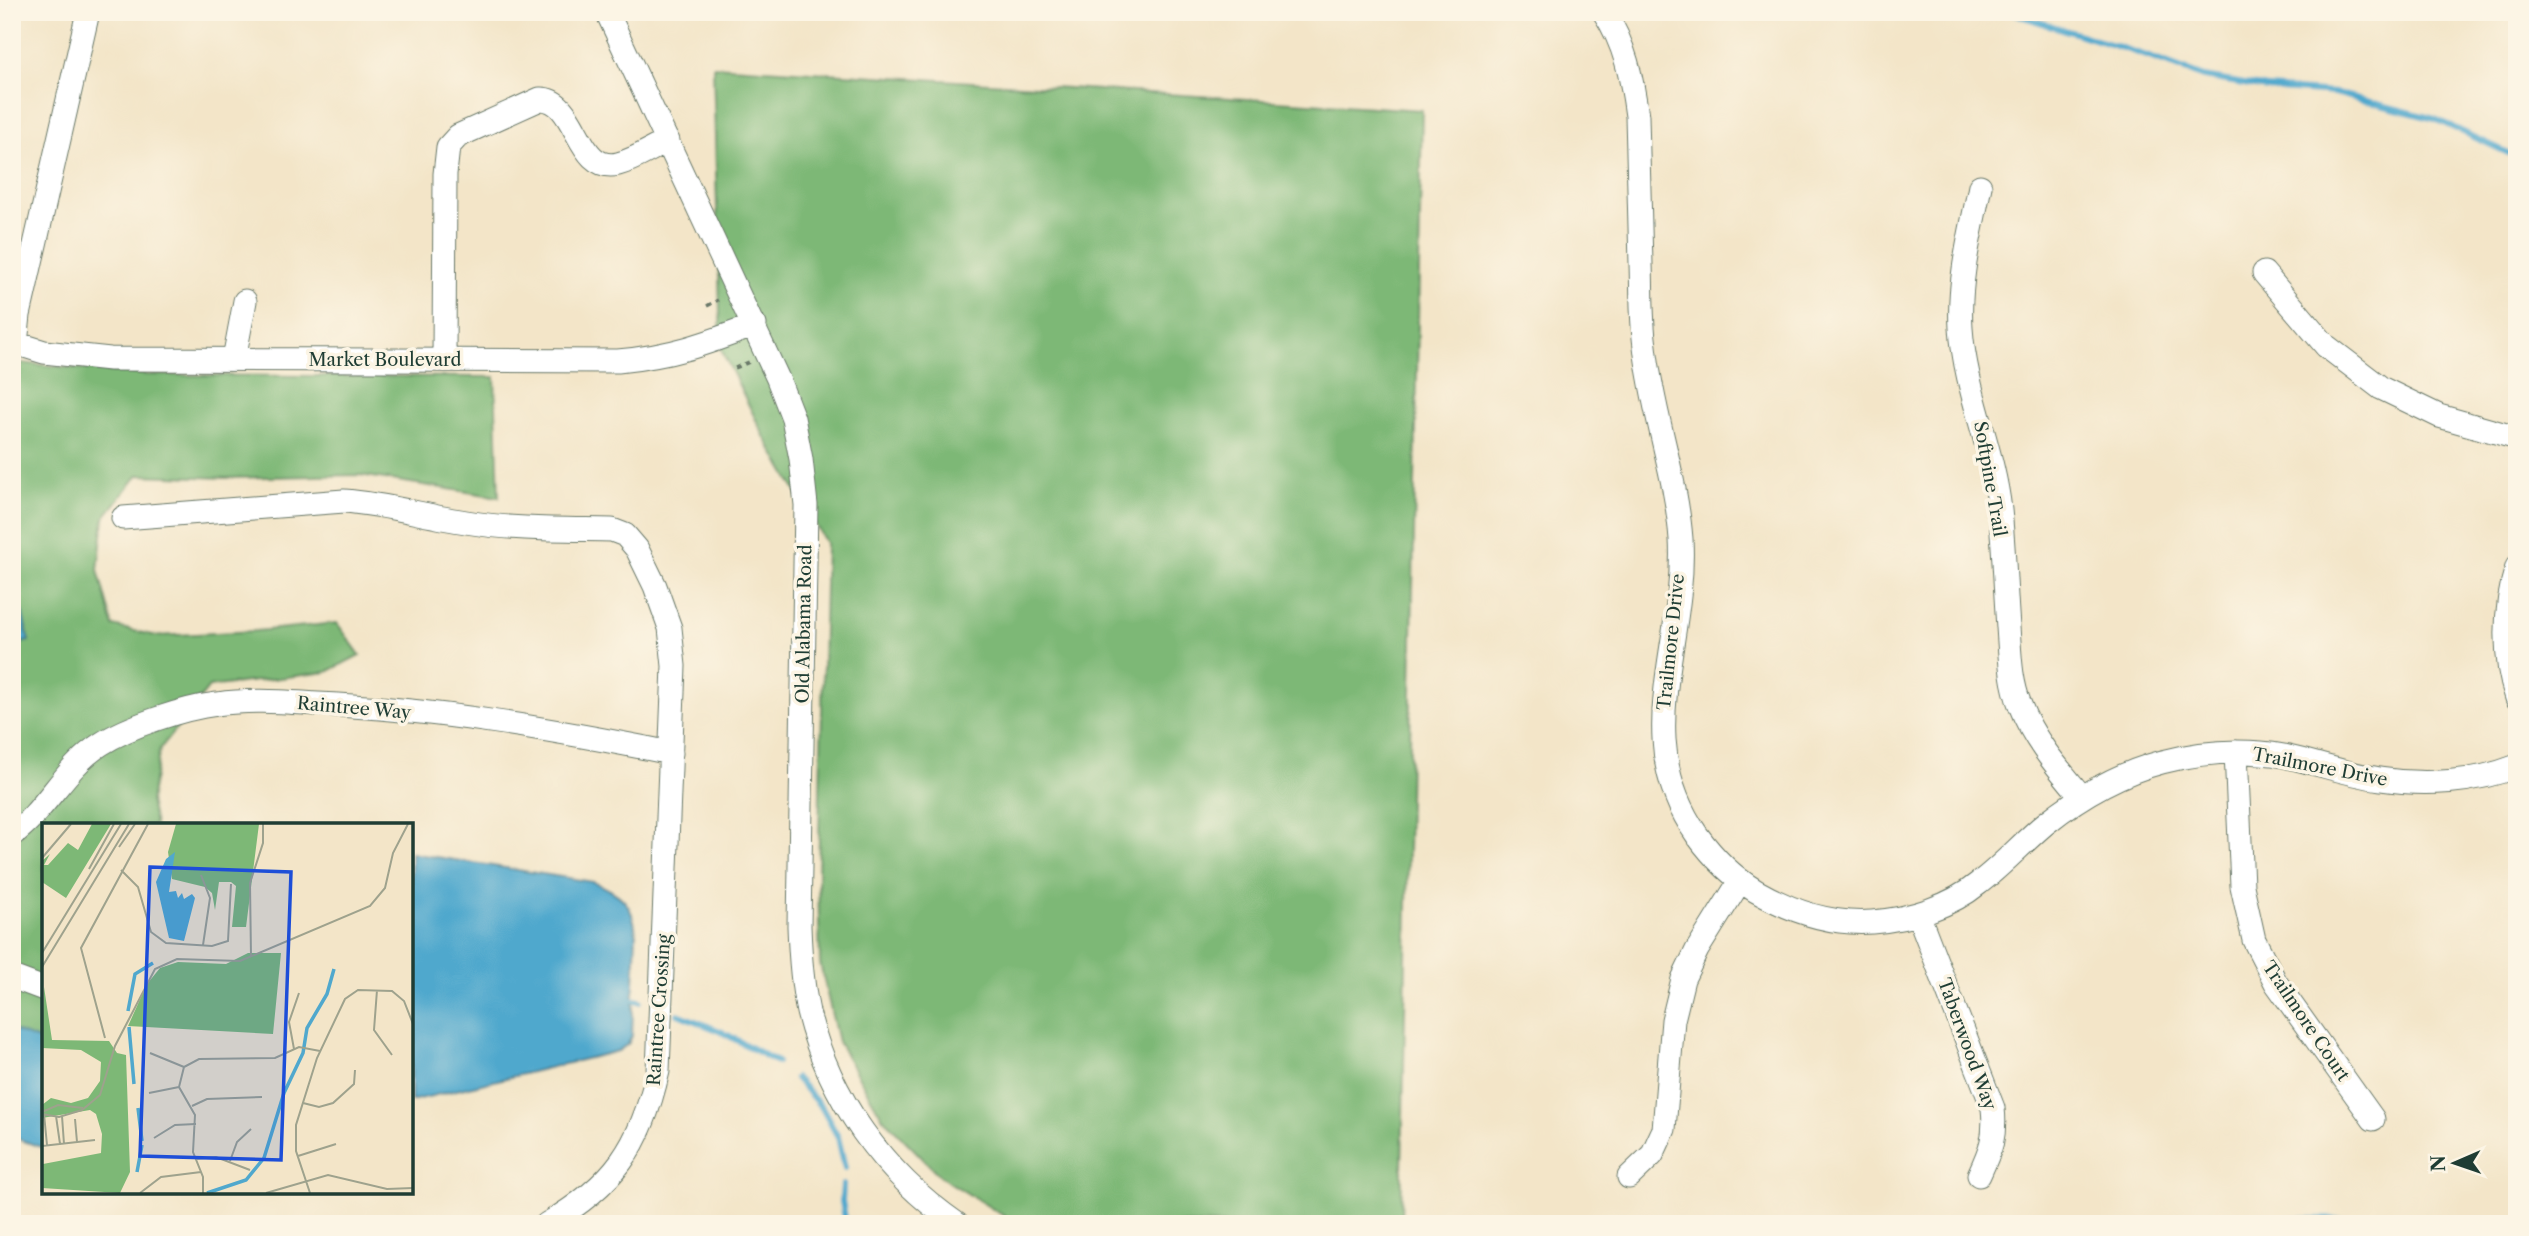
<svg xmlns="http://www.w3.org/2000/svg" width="2529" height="1236" font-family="'Libre Caslon Text',serif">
  <rect width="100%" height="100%" fill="#fcf5e5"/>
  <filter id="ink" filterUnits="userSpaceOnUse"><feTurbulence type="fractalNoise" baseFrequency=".0143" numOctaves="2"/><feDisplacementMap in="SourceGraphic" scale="14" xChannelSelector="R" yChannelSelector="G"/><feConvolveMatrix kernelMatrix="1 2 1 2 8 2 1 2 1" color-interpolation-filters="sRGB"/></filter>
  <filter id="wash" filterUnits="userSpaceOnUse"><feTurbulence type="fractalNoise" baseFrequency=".00686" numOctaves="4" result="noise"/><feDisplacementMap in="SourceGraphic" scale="28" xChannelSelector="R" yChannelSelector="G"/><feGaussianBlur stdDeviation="1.57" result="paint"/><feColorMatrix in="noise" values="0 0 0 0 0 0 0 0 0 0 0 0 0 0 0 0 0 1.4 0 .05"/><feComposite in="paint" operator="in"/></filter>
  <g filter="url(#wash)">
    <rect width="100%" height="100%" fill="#f3e5c8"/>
    <!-- forest -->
    <path fill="#7db876" stroke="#4e7a55" stroke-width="2" d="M 713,66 L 1422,110 L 1401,1224 L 1017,1224 L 941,1177 L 882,1117 L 838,1042 L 820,963 L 818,878 L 826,543 L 765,438 L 721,349 Z
      M 12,361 L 21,363 L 150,375 L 495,377 L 499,497 L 360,475 L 226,478 L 138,475 L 104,518 L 98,570 L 113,626 L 156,636 L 256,631 L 337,623 L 360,655 L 327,672 L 209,687 L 160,749 L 150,801 L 155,825 L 44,825 L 44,1051 L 12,1057 Z"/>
    <!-- water -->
    <path fill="#50a8cd" stroke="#387280" stroke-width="2" d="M 20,602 L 29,641 L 12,645 L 12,604 Z
      M 411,853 L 593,882 C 620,893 633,902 636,933 L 632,1036 L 628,1044 L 618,1051 L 411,1101 Z
      M 12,1030 L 44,1042 L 44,1148 L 12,1137 Z"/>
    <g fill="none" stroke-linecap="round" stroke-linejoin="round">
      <!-- stream -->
      <path stroke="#50a8cd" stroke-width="6" d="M 2008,12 L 2141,54 L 2204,77 L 2267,88 L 2335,93 L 2435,119 L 2517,157
        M 634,1000 L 640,1001
        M 678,1014 L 720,1031 L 777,1062
        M 796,1078 L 822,1108 L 838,1137 L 845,1168
        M 843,1185 L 842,1201 L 846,1224
        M 2437,1222 L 2473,1224
        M 2256,1224 L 2295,1219 L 2400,1221"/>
    </g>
  </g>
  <g filter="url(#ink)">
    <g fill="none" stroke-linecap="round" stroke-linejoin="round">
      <defs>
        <path id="minor" d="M 607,12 L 778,379 L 793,418 L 801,459 L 806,505 L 799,926 C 800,955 802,984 808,1012 C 830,1099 883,1173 957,1224
          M 1604,12 C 1625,44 1632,78 1637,116 C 1638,165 1640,214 1641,264 C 1642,291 1641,319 1645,346 C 1652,411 1676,474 1681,539 C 1687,643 1629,738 1697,835 C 1713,857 1731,876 1756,891 C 1791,911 1831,925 1872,922 C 1910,919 1950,907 1979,883 C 2003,865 2023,842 2046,823 C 2080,796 2120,773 2162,762 C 2201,752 2243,749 2284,756 C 2316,763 2347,774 2380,779 C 2425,786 2474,783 2517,766
          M 1980,186 C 1971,232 1958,280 1961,328 C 1965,390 1993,448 2000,510 C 2004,548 2005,588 2008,627 C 2010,653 2010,680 2020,705 C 2034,741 2058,768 2082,797
          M 2264,273 L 2326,346 L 2381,388 L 2439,416 L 2517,438
          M 12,342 L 44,352 L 110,359 L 618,361 C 672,356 705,344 755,325
          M 16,344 L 19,315 L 88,12
          M 234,359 L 245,301
          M 444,360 L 445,174 L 448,147 L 458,136 L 540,99 C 578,98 576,174 618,164 C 635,160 652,148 668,141
          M 123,518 L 344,501 C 386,504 425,516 466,522 C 514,530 564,529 612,530 L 625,535 L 637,549 L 655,586 L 670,628 L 674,666 L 658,1071 C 641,1147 614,1185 547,1224
          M 2517,567 C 2504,608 2503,658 2517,698
          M 2236,752 L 2242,886 L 2254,940 L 2276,983 L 2373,1119
          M 12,835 C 46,810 65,767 101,744 C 129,726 184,708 217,704 C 250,699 284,702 318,704 C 436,709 555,730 671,753
          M 1918,914 L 1993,1108 C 1996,1137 1991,1149 1979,1175
          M 12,977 L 44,989
          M 1629,1177 L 1652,1155 L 1664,1129 L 1673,1020 L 1683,979 L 1697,950 L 1740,881"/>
      </defs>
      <!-- minor casing -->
      <use href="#minor" stroke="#697868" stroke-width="25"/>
      <!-- path -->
      <path stroke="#697868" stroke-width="3.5" stroke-dasharray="5 5" stroke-linecap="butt" d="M 707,306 L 718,300
        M 735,368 L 749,362"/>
      <!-- minor -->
      <use href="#minor" stroke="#fff" stroke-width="23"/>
    </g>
  </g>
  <g text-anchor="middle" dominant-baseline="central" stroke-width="7" stroke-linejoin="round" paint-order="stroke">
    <!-- street labels -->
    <g font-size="18" fill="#1f3d34" stroke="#fcf5e5">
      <text x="385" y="360">Market Boulevard</text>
      <text transform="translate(1990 479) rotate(80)">Softpine Trail</text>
      <text transform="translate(804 624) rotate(-89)">Old Alabama Road</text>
      <text transform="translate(1671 642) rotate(-84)">Trailmore Drive</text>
      <text transform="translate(354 708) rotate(5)">Raintree Way</text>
      <text transform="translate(2320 767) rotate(11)">Trailmore Drive</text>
      <text transform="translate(659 1010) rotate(-86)">Raintree Crossing</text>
      <text transform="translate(2306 1021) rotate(56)">Trailmore Court</text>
      <text transform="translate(1967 1044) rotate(70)">Taberwood Way</text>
    </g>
  </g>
  <!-- overview -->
  <g transform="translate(42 823)">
    <rect width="371" height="371" fill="#f3e5c8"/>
    <path d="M 50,1 L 69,1 L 24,75 L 0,59 L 0,38 L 8,31 L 2,42 L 6,42 L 26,20 L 36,27 ZM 134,1 L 217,1 L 204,104 L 190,104 L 194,63 L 189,59 L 177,59 L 173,87 L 170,70 L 163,64 L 130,56 L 126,29 ZM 206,130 L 239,130 L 231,211 L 86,203 L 105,161 L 118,145 L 136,139 L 184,141 ZM 2,164 L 10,217 L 67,218 L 75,230 L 84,232 L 88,349 L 78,370 L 0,365 L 1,341 L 59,330 L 60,311 L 54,291 L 48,287 L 0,295 L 0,282 L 9,275 L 29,280 L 46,275 L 58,258 L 59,239 L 39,227 L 0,225 Z" fill="#7db876"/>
    <path d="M 133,29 L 127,69 L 134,68 L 136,75 L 140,70 L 142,76 L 150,71 L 153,75 L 142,118 L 127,115 L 114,59 L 124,36 Z" fill="#50a8cd"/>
    <path fill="none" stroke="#50a8cd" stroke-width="3.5" d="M 86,188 L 93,151 L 111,140M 87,204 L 92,261M 96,285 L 100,318M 95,349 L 100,322M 165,370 L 204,357 L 222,335 L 242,270 L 261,230 L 265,205 L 285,171 L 292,146"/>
    <path fill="none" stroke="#9ea28d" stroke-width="2" d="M 77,24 L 93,1M 0,35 L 29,1M 47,46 L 72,1M 79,47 L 96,64 L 109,109 L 124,120 L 170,123 L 186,118 L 189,61M 159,52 L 168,75 L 161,122M 0,130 L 79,1M 209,134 L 208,60 L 221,20 L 221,1M 0,144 L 87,1M 335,167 L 332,207 L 350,232M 63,215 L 39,125 L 106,1M 252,226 L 247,199 L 257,170M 108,230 L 142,244M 107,270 L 137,264M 261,280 L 277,284 L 291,280 L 312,261 L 313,247M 150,283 L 165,276 L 220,274M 0,289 L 16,282 L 41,285M 0,291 L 17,294 L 40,287 L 58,272 L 73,223 L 113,146 L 135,136 L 198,138 L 328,83 L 343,65 L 351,30 L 366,1M 2,291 L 5,322M 14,293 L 18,321M 20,293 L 22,321M 33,296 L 35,319M 112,315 L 133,302 L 154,301M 0,323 L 53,317M 256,333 L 294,321M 153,336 L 174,334 L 208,347M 188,338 L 195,319 L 209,306M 98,370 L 119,354 L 159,349M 161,370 L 161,354 L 151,329 L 153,292 L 137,264 L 142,244 L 157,236 L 233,235 L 257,224 L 278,228M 224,370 L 286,352 L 345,366 L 371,365M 268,370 L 254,328 L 254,302 L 275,235 L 303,176 L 316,167 L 350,168 L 362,178 L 371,201"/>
    <path fill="#1d4ed8" fill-opacity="0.15" stroke="#1d4ed8" stroke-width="3.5" d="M 108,44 L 249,49 L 239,337 L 98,333 Z"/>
    <rect width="371" height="371" fill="none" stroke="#1f3d34" stroke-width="3.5"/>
  </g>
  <!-- margin -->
  <rect width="2529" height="1236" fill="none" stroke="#fcf5e5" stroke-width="42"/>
  <!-- north arrow -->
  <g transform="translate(2455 1163) rotate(268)" stroke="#fcf5e5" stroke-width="5" paint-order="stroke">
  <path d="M0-5L12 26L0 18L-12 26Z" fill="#1f3d34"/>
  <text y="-10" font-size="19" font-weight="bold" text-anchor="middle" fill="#1f3d34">N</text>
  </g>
</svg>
